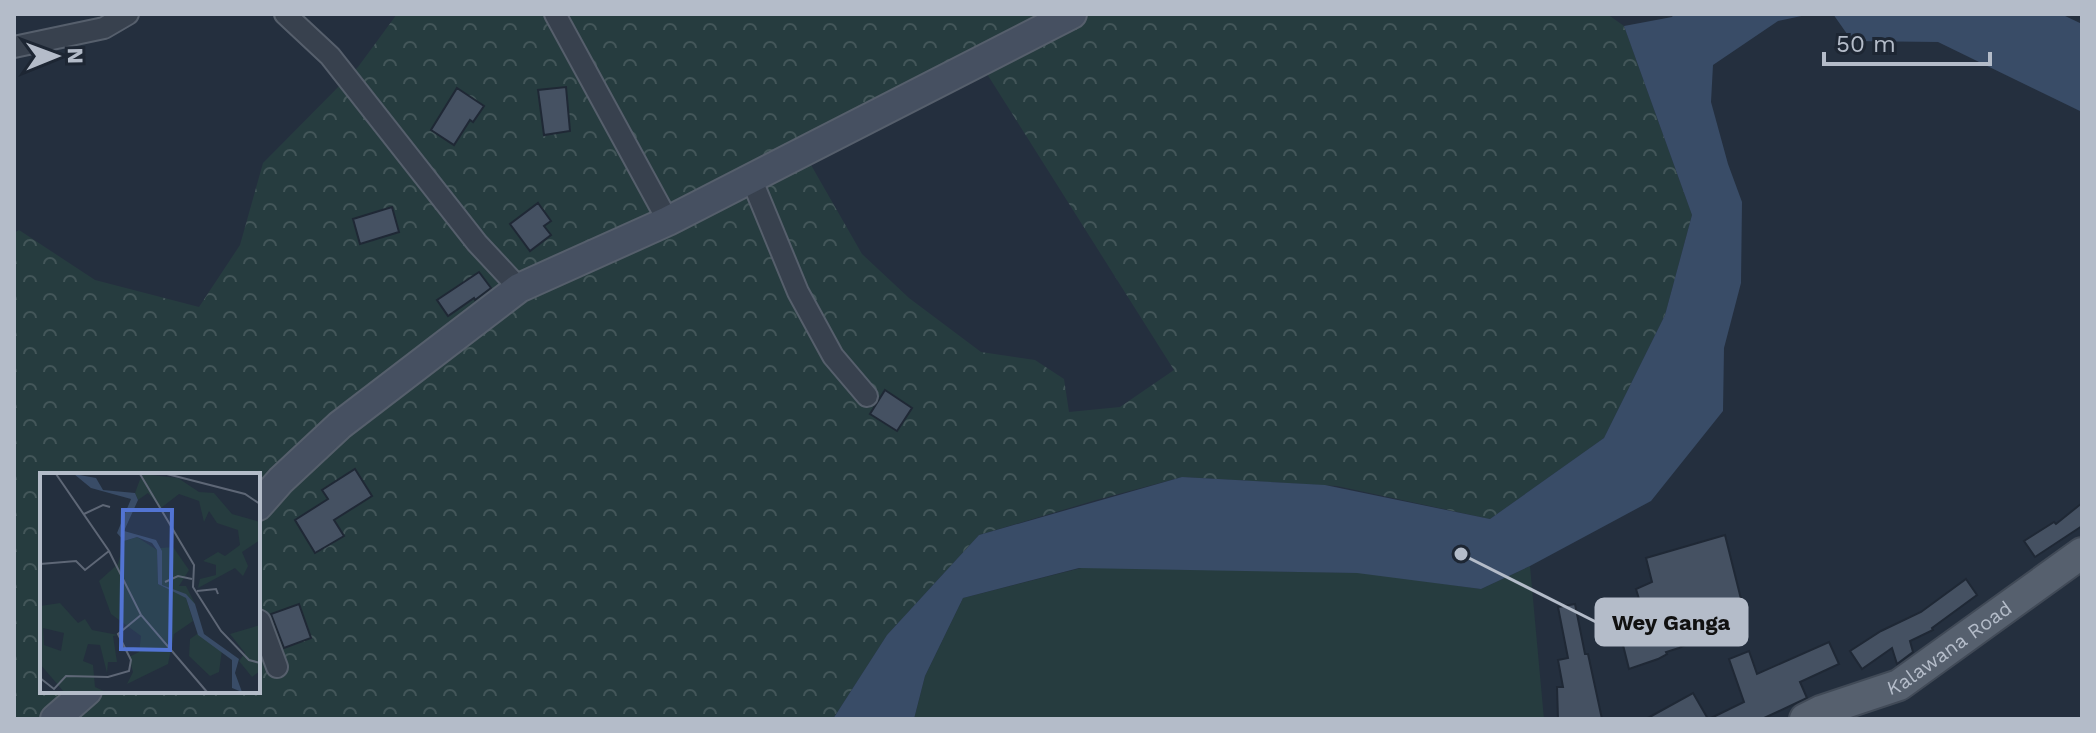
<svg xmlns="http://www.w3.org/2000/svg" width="2096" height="733" font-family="'Work Sans',sans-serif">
  <defs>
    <pattern id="forest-crowns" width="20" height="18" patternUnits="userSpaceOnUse" patternTransform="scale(2)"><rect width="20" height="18" fill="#263c3f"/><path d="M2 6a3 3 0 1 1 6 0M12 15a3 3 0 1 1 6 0" fill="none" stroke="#435659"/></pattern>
  </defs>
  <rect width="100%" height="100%" fill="#242f3e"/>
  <!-- green -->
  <path fill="#263c3f" d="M 1530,566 L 1544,719 L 914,719 L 925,676 L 963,598 L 1085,567 L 1366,573 L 1481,589 Z"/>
  <!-- forest -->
  <path fill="url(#forest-crowns)" fill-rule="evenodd" d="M 397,14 L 1607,14 L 1624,26 L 1692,215 L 1665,315 L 1604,438 L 1490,519 L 1337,486 L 1182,477 L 1096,500 L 979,535 L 887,635 L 833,719 L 14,719 L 14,233 L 19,230 L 95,280 L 199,307 L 240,245 L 263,163 L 358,67 ZM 982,66 L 1174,370 L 1120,407 L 1069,412 L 1064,379 L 1035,360 L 981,352 L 909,298 L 862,254 L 803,151 ZM 42,475 L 258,475 L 258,691 L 42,691 Z"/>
  <!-- water -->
  <path fill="#394c67" d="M 1674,14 L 1811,14 L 1778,21 L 1713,65 L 1711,102 L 1728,164 L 1742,202 L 1741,283 L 1724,348 L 1723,411 L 1651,501 L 1530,566 L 1481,589 L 1357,573 L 1079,568 L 963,598 L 925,676 L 914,719 L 833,719 L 887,635 L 979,535 L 1182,477 L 1325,485 L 1490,519 L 1604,438 L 1665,315 L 1692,215 L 1624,26 L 1672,17 Z
    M 1833,14 L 2061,14 L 2082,24 L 2082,112 L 1938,42 L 1852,41 Z"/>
  <!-- building -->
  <path fill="#455162" stroke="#1f2835" stroke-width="2" d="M 566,87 L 570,131 L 544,135 L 538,90 Z
    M 457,88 L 484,106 L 473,122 L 470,120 L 454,145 L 431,130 Z
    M 538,203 L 551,221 L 544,226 L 551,235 L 530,251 L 510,224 Z
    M 392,207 L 399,232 L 360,244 L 353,219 Z
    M 479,272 L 491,288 L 475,300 L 474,298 L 448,316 L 437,300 Z
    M 885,390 L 912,408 L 897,431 L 870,414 Z
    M 355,469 L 372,496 L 334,520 L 344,536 L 315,553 L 295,520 L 328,499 L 322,490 Z
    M 2082,503 L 2082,526 L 2035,557 L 2024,541 L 2054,522 L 2056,524 Z
    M 1725,535 L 1745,615 L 1679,648 L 1666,652 L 1667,654 L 1658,659 L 1629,669 L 1623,645 L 1649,632 L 1636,589 L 1652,582 L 1646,558 Z
    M 1966,579 L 1977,595 L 1932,628 L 1933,630 L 1910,641 L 1913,652 L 1897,664 L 1892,648 L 1862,669 L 1850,651 L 1881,631 L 1921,612 Z
    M 299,604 L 311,638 L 284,648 L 271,614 Z
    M 1575,604 L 1585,654 L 1588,654 L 1602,719 L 1558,719 L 1557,687 L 1563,687 L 1558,660 L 1568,658 L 1558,607 Z
    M 1829,642 L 1839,664 L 1800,682 L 1807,698 L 1762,719 L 1709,719 L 1744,702 L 1729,659 L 1749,651 L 1757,674 Z
    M 1693,693 L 1708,719 L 1646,719 Z"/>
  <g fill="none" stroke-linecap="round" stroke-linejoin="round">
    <defs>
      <path id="street" d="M 285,14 L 330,56 L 477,243 L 519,288
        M 555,14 L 668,221
        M 14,47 L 104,28 L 128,14
        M 751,178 L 798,292 L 833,356 L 867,396
        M 258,620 L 260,621 L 277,667"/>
      <path id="secondary" d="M 258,506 L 281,480 L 340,425 L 519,288 L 668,221 L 1072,14
        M 55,719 L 87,691"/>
      <g id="primary">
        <path id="s1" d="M 1805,719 L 1821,711 L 1899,685 L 2082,553"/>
      </g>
    </defs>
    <!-- street casing -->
    <use href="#street" stroke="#565f6c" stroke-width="24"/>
    <!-- secondary casing -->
    <use href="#secondary" stroke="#565f6c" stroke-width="32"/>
    <!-- primary casing -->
    <use href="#primary" stroke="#414a57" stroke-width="34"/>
    <!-- street -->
    <use href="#street" stroke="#38414e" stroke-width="20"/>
    <!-- secondary -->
    <use href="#secondary" stroke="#465061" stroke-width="28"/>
    <!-- primary -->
    <use href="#primary" stroke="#56606e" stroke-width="30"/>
  </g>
  <g text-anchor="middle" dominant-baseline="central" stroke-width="8" stroke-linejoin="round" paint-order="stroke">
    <!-- street labels -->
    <g font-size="20" fill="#b4bcc9" stroke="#1d2633">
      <text stroke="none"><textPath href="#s1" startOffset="162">Kalawana Road</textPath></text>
    </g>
  </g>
  <!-- overview -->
  <g transform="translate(40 473)">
    <rect width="220" height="220" fill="#242f3e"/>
    <path d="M 133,74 L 149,97 L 139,113 L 146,113 L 155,131 L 122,113 L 120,75 Z" fill="#263c3f"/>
    <path d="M 102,1 L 138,5 L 159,19 L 174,20 L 192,41 L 220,49 L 220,67 L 202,79 L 208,93 L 203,103 L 195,95 L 158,115 L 160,106 L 176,102 L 176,92 L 163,88 L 178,79 L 185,83 L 200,72 L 198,57 L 177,50 L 169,38 L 164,49 L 159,28 L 139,21 L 121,35 L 108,20 L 98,27 L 95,20 ZM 97,64 L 117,77 L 118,111 L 146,125 L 153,148 L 134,161 L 128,191 L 87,211 L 93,199 L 89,184 L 99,179 L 101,163 L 71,141 L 59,108 L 78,91 L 84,68 ZM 20,130 L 38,150 L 45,146 L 52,157 L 78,162 L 73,163 L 77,189 L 68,189 L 67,200 L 60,172 L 48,171 L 43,188 L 53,192 L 55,214 L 66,219 L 24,219 L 0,191 L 0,133 ZM 3,155 L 24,160 L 21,178 L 4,172 ZM 220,152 L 220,198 L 212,204 L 199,188 L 205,180 L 190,161 ZM 160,159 L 182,177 L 179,199 L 170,203 L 149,183 L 150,166 Z" fill="#263c3f" fill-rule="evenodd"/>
    <path d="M 34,1 L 56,5 L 63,17 L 95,20 L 98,27 L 84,58 L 116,67 L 122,78 L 122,112 L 146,121 L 155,131 L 164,161 L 199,186 L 195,200 L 202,219 L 192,215 L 192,187 L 158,162 L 146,125 L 118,111 L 117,77 L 112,70 L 97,64 L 84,68 L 77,60 L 91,26 L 51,15 Z" fill="#394c67"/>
    <path fill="none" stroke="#5e6776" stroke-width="2" d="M 16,1 L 69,78 L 101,142 L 167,219M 100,1 L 154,92 L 153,114 L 181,158 L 209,187 L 220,190M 127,1 L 205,21 L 220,31M 44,41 L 63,32 L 70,34M 0,91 L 36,88 L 45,97 L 69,78M 125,109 L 138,103 L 152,106M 157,118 L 176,116 L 178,121M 0,205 L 14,216 L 26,203 L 68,204 L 89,198 L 91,187 L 78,161 L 101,142"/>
    <path fill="#5274d3" fill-opacity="0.15" stroke="#5274d3" stroke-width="4" d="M 83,37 L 132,37 L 130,177 L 81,176 Z"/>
    <rect width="220" height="220" fill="none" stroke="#b4bcc9" stroke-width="4"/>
  </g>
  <!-- callouts -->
  <path fill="none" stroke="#b4bcc9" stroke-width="3" d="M1461 554L1596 622"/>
  <circle fill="#b4bcc9" stroke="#1d2633" stroke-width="3" cx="1461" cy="554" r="8"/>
  <rect fill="#b4bcc9" stroke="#b4bcc9" stroke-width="3" x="1596" y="599" width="151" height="46" rx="8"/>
  <g font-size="22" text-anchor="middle" font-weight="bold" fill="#111">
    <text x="1671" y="630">Wey Ganga</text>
  </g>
  <!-- border -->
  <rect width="2096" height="733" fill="none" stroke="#b4bcc9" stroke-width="32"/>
  <!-- north arrow -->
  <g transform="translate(56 56) rotate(89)" stroke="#1d2633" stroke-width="6" paint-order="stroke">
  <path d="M0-6L14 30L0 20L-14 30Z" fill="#b4bcc9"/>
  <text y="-12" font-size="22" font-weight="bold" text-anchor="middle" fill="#b4bcc9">N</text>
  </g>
  <!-- scale -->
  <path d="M1824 52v12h166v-12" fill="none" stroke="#b4bcc9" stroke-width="4"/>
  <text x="1836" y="52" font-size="24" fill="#b4bcc9" stroke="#1d2633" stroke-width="6" paint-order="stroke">50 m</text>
</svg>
